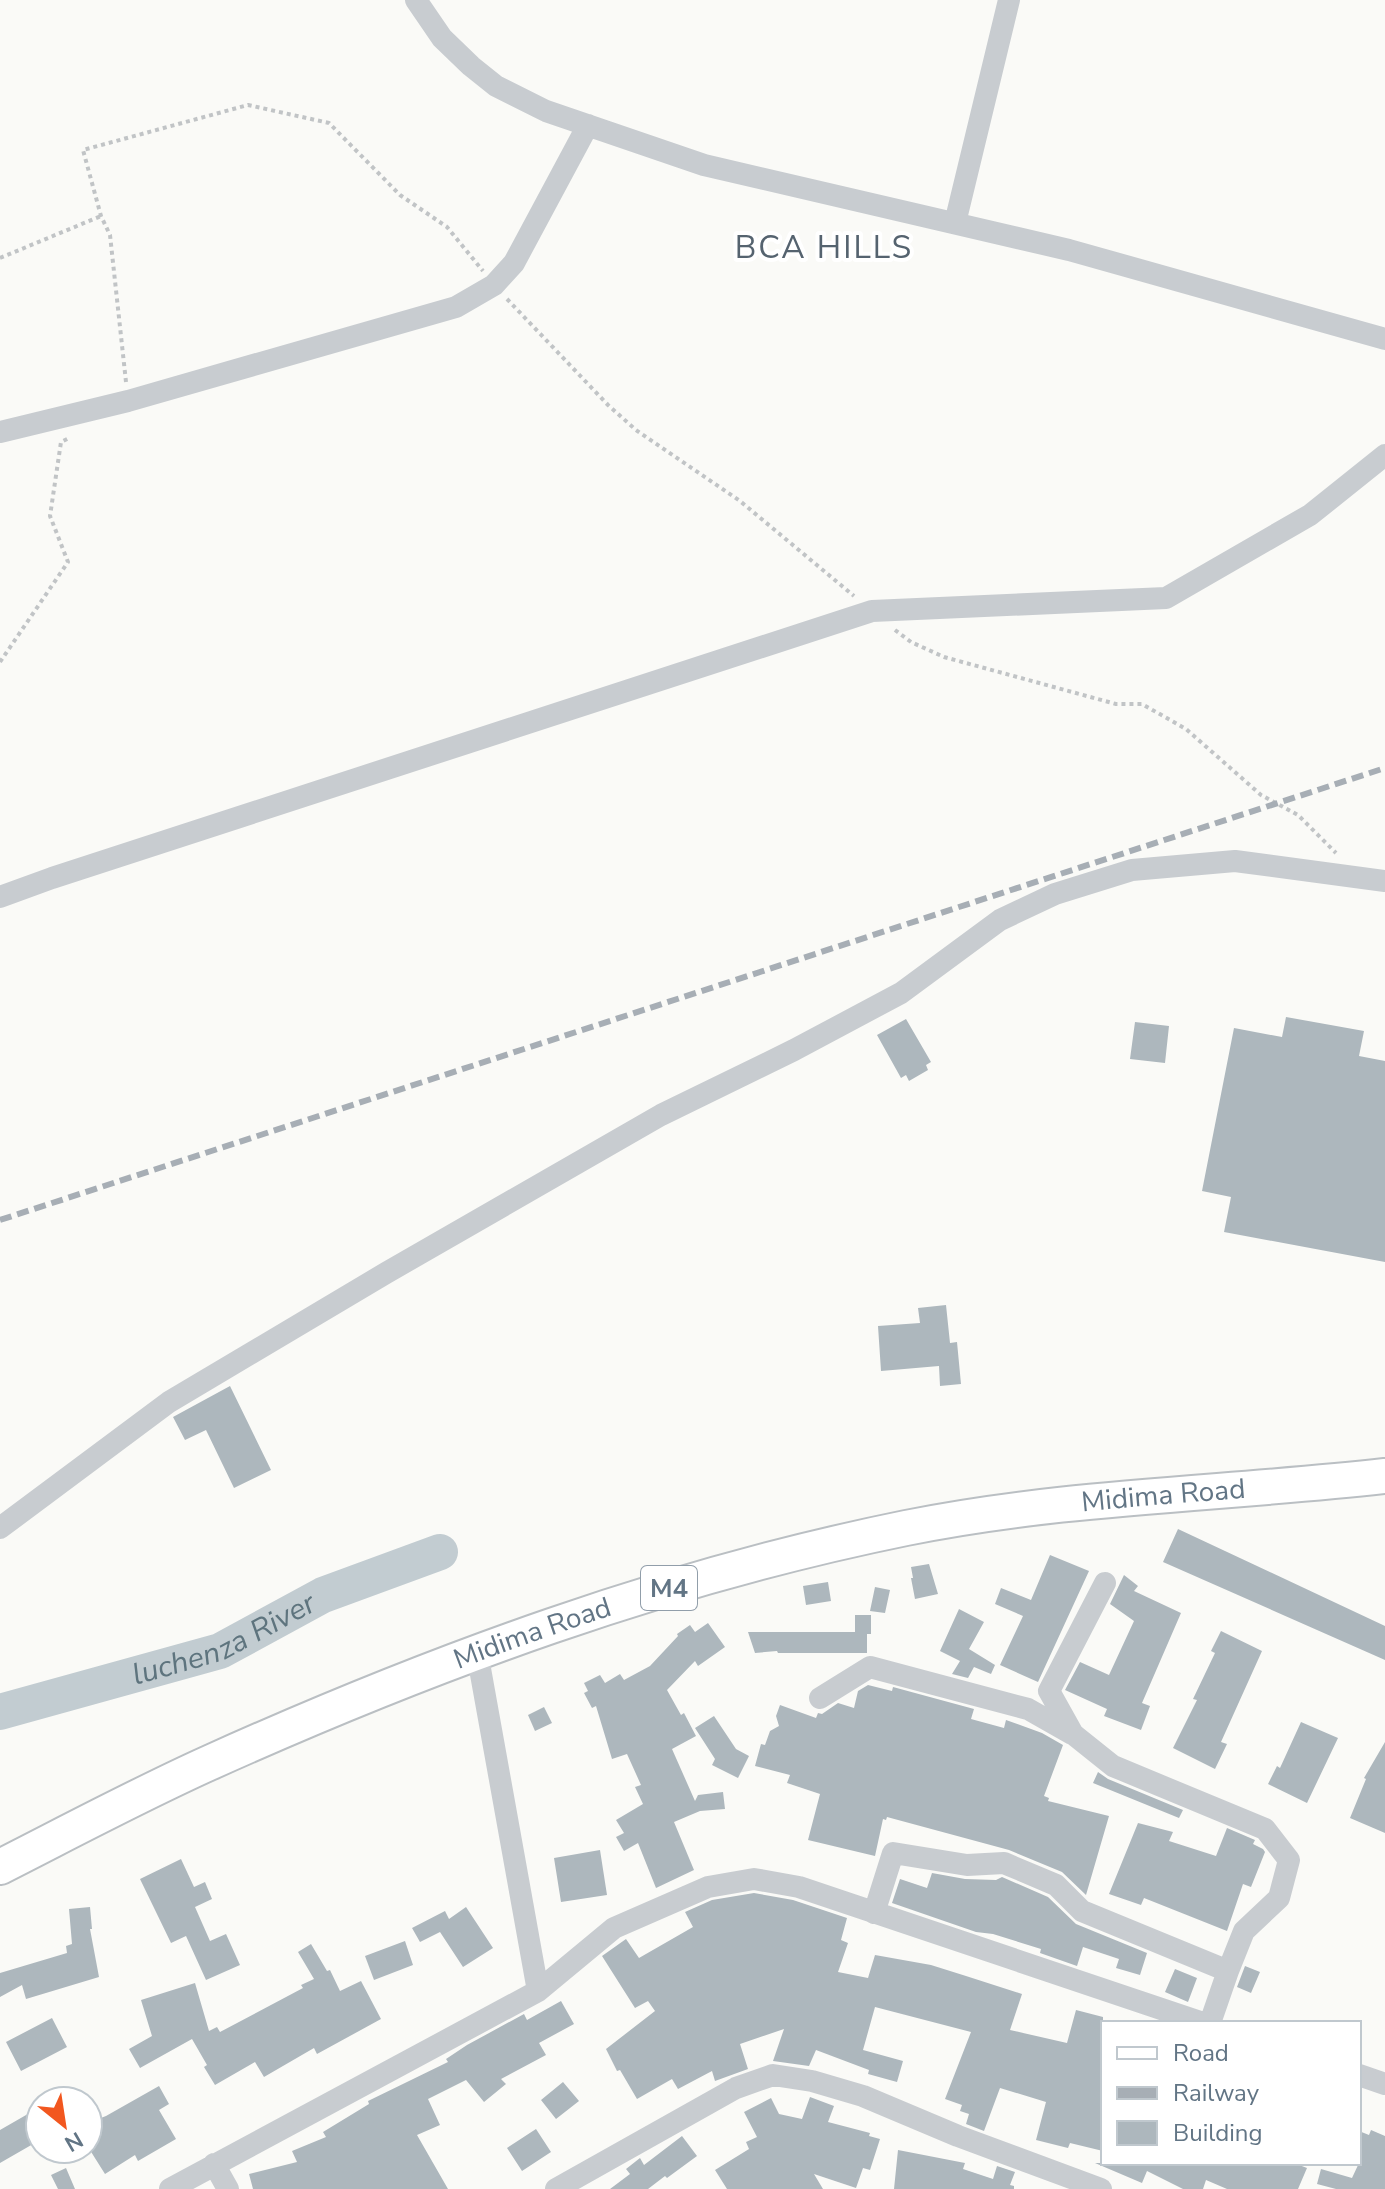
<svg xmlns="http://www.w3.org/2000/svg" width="1385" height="2189" font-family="'Nunito Sans',sans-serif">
  <rect width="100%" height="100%" fill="#fafaf7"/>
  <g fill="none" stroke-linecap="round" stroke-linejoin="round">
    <!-- river -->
    <path stroke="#c2ccd1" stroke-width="36" id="s1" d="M 0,1712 L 220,1651 L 323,1595 L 440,1552"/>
  </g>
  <!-- building -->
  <path fill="#adb7bd" d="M 1286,1017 L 1364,1031 L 1359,1056 L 1385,1061 L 1385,1262 L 1224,1232 L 1231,1197 L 1202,1191 L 1234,1028 L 1282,1037 Z
    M 906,1019 L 931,1062 L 926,1065 L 928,1070 L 909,1081 L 906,1075 L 901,1078 L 877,1035 Z
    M 1135,1022 L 1169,1026 L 1165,1063 L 1130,1059 Z
    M 946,1305 L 950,1343 L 957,1342 L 961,1384 L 940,1386 L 939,1366 L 881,1371 L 878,1326 L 920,1323 L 918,1308 Z
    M 230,1386 L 271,1470 L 234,1488 L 206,1430 L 185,1440 L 173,1417 Z
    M 1178,1529 L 1385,1626 L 1385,1660 L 1163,1562 Z
    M 1050,1555 L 1089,1571 L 1038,1682 L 1000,1665 L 1023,1616 L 995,1604 L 1001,1588 L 1031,1600 Z
    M 929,1564 L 938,1594 L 915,1599 L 911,1578 L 913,1578 L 911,1567 Z
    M 1124,1575 L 1138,1586 L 1134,1591 L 1181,1613 L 1142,1703 L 1150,1706 L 1141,1730 L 1104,1716 L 1107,1709 L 1065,1690 L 1080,1662 L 1109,1675 L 1134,1621 L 1110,1604 Z
    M 828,1582 L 831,1601 L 806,1605 L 803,1586 Z
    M 875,1587 L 890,1590 L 885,1613 L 870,1611 Z
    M 959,1609 L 984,1622 L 969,1649 L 995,1665 L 991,1674 L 974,1667 L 968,1678 L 952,1674 L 960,1661 L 940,1651 Z
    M 855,1615 L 871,1615 L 871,1634 L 867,1634 L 867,1653 L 778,1653 L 777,1651 L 755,1653 L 748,1632 L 855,1632 Z
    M 708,1623 L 725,1647 L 698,1666 L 695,1661 L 667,1690 L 681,1715 L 684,1713 L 696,1736 L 672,1749 L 695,1801 L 698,1795 L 723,1792 L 725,1809 L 700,1811 L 674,1822 L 694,1870 L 656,1888 L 638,1843 L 624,1851 L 616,1837 L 624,1833 L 616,1820 L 643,1804 L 635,1787 L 641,1785 L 627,1754 L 612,1759 L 596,1706 L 592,1708 L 584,1693 L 588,1691 L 584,1683 L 600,1675 L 605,1683 L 620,1674 L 624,1680 L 650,1666 L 678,1636 L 677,1634 L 690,1625 L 695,1632 Z
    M 1221,1631 L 1262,1651 L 1221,1742 L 1227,1744 L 1215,1769 L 1173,1748 L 1197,1700 L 1193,1699 L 1215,1653 L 1211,1651 Z
    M 868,1685 L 892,1691 L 893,1687 L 974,1709 L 971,1719 L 1004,1728 L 1006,1720 L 1042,1733 L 1063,1745 L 1044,1796 L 1049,1798 L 1048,1801 L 1109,1816 L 1086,1895 L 1062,1872 L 1009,1850 L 887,1817 L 886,1820 L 883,1819 L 875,1856 L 808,1840 L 820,1794 L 787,1783 L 790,1775 L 755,1766 L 761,1744 L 765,1745 L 770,1731 L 779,1726 L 776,1716 L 780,1705 L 816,1718 L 818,1713 L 822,1714 L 838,1703 L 854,1708 L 858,1691 Z
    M 544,1707 L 552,1723 L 535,1731 L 528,1715 Z
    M 714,1716 L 736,1749 L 749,1756 L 738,1778 L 712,1765 L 715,1759 L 695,1728 Z
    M 1301,1722 L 1338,1738 L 1307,1803 L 1268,1784 L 1277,1766 L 1280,1768 Z
    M 1385,1742 L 1385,1833 L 1350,1818 L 1366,1779 L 1364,1778 Z
    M 1098,1772 L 1108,1779 L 1183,1810 L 1179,1818 L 1093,1783 Z
    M 1138,1823 L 1173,1832 L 1169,1841 L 1216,1856 L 1227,1828 L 1255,1840 L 1253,1844 L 1263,1849 L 1265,1852 L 1251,1887 L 1243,1884 L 1227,1931 L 1144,1898 L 1141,1905 L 1109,1894 Z
    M 600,1850 L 607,1895 L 561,1902 L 554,1858 Z
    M 181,1859 L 194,1887 L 205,1882 L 212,1899 L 195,1907 L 210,1941 L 226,1934 L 240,1965 L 206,1980 L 186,1936 L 171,1943 L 140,1879 Z
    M 932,1873 L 965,1879 L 996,1880 L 1002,1877 L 1048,1897 L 1076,1924 L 1147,1953 L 1140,1975 L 1116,1968 L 1119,1959 L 1083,1947 L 1077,1966 L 1040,1953 L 1041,1949 L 993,1934 L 976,1932 L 892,1903 L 900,1879 L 927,1888 Z
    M 754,1893 L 793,1900 L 847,1918 L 841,1940 L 848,1943 L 838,1972 L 868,1978 L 875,1955 L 931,1965 L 966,1976 L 1022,1994 L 1010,2030 L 1067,2043 L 1076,2010 L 1103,2017 L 1103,2151 L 1070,2143 L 1068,2148 L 1036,2140 L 1046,2102 L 1000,2088 L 984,2131 L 966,2124 L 969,2114 L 960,2111 L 962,2105 L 945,2099 L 971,2032 L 875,2007 L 863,2050 L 903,2061 L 897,2082 L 868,2074 L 869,2070 L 816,2050 L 809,2066 L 773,2061 L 784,2029 L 740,2044 L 748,2069 L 715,2081 L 712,2071 L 678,2089 L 672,2079 L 637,2099 L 620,2070 L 617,2071 L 606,2049 L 655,2011 L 648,2001 L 635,2008 L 602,1956 L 626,1939 L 639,1958 L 693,1927 L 685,1912 L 712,1900 Z
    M 90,1907 L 92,1929 L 90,1929 L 99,1977 L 26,1999 L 22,1985 L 0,1997 L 0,1973 L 67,1953 L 66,1946 L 72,1944 L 69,1909 Z
    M 466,1907 L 493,1948 L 463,1967 L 440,1932 L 420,1942 L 412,1928 L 445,1911 L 449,1919 Z
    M 405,1941 L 413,1965 L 374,1980 L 365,1956 Z
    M 311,1944 L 327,1971 L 330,1970 L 340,1991 L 361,1981 L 381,2019 L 317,2054 L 314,2048 L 264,2077 L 255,2062 L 215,2085 L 204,2067 L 207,2065 L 192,2039 L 140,2068 L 129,2049 L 152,2036 L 141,2000 L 195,1983 L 209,2031 L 217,2027 L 220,2032 L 303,1988 L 301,1985 L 314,1979 L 298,1952 Z
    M 1245,1966 L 1260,1972 L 1251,1993 L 1237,1987 Z
    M 1175,1969 L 1197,1978 L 1188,2002 L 1165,1992 Z
    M 561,2001 L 574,2024 L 539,2043 L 546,2055 L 501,2079 L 506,2084 L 484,2102 L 466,2080 L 428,2099 L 440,2125 L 417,2135 L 448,2189 L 253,2189 L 249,2174 L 297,2162 L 292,2151 L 326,2137 L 323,2132 L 369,2104 L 368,2101 L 448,2062 L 446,2059 L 467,2045 L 524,2014 L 527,2020 Z
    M 52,2018 L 67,2047 L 21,2071 L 6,2042 Z
    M 563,2082 L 579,2101 L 556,2119 L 541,2100 Z
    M 159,2086 L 169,2104 L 159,2110 L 176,2139 L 138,2161 L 135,2155 L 105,2174 L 88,2147 L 88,2123 L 106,2116 Z
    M 810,2097 L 834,2106 L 828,2122 L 870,2133 L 869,2136 L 880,2139 L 870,2170 L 863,2168 L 856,2188 L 814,2174 L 823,2189 L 727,2189 L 715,2170 L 749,2149 L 746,2142 L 757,2137 L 744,2112 L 771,2098 L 779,2114 L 802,2119 Z
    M 40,2107 L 40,2140 L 0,2163 L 0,2130 Z
    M 536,2129 L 551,2152 L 522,2171 L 507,2148 Z
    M 1371,2130 L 1385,2136 L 1385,2189 L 1336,2189 L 1317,2184 L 1321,2169 L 1352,2178 L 1359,2163 L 1359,2131 L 1369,2135 Z
    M 682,2136 L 697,2156 L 667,2178 L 665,2176 L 648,2189 L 610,2189 L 630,2174 L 626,2169 L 640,2158 L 644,2165 Z
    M 898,2150 L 965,2163 L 963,2169 L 993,2179 L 997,2166 L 1015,2172 L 1010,2185 L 1014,2186 L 1014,2189 L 894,2189 Z
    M 1095,2163 L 1294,2163 L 1307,2168 L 1298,2189 L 1227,2189 L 1206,2180 L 1203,2189 L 1183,2189 L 1147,2171 L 1142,2183 Z
    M 66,2168 L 75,2189 L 58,2189 L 51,2175 Z"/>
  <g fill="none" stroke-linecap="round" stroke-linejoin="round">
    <defs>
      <g id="primary">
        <path id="s2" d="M 0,1867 C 69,1832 138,1795 209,1763 C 433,1662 665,1577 906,1528 C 1064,1496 1226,1494 1385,1476"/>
      </g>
    </defs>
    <!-- primary casing -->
    <use href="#primary" stroke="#babfc3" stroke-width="38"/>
    <!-- path -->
    <path stroke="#c1c4c6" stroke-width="4" stroke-dasharray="4 4" stroke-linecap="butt" d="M 0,258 L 101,216
      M 507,299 L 608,405 L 636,430 L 740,501 L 854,596
      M 126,382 L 110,235 L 101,216 L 83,150 L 248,105 L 329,123 L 400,195 L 447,227 L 483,271
      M 895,630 L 911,642 L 944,657 L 1116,704 L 1142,704 L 1186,729 L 1261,795 L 1298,815 L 1336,853
      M 0,662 L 68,562 L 50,516 L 61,442 L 69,438"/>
    <!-- street -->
    <path stroke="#c8ccd0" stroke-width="22" d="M 416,0 L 442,38 L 471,66 L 496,86 L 546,111 L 704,165 L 1069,250 L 1385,339
      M 955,223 L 1009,0
      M 0,432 L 128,401 L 456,307 L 494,285 L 514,263 L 588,125
      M 0,897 L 52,878 L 872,611 L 1166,598 L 1310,515 L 1385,455
      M 0,1528 L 169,1402 L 386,1273 L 661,1115 L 794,1050 L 901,993 L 1000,920 L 1055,894 L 1132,870 L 1235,861 L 1385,881
      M 1105,1583 L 1049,1691 L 1073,1734 L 1113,1766 L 1265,1829 L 1289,1860 L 1279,1898 L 1244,1931 L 1228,1971
      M 477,1652 L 538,1991
      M 820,1698 L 870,1667 L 1028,1709 L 1072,1734
      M 874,1913 L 893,1853 L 967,1865 L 1004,1863 L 1056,1885 L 1082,1911 L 1228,1971 L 1210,2023
      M 1359,2075 L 1385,2084
      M 214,2164 L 228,2189
      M 170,2189 L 538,1991 L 614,1928 L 708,1887 L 754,1879 L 799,1887 L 1203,2023
      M 556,2189 L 736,2088 L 773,2075 L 812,2081 L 863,2096 L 958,2136 L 1101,2189"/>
    <!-- primary -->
    <use href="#primary" stroke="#fff" stroke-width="34"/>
    <!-- rail -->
    <path stroke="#a7aeb5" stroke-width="6" stroke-dasharray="12 6" stroke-linecap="butt" d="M 0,1220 L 1385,768"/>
  </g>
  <g text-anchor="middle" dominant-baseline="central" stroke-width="8" stroke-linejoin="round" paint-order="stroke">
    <!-- shield labels -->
    <rect fill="#fff" stroke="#919eaa" stroke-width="2" x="641" y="1566" width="56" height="44" rx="6"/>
    <g font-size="26" font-weight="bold" fill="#627585">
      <text x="669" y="1588">M4</text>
    </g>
    <!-- street labels -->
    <g font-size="28" fill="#627585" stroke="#fff">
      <text stroke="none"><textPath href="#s2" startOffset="1230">Midima Road</textPath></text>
      <text stroke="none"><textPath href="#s2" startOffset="582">Midima Road</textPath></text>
    </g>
    <!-- water labels -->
    <g font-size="30" font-style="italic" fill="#5e747e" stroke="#fff">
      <text stroke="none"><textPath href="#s1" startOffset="236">luchenza River</textPath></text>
    </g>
    <!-- quarter labels -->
    <g font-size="32" letter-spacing="2" fill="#55636f" stroke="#fff">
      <text x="824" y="247">BCA HILLS</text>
    </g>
  </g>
  <!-- legend -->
  <rect x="1101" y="2021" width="260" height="144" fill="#ffffff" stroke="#c0c8ce" stroke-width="2"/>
  <rect x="1117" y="2047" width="40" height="12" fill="#ffffff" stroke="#c0c8ce" stroke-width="2"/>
  <text x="1173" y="2061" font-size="24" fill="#627585">Road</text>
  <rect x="1117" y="2087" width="40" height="12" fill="#a7aeb5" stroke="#c0c8ce" stroke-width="2"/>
  <text x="1173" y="2101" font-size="24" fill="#627585">Railway</text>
  <rect x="1117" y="2121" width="40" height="24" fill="#adb7bd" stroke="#c0c8ce" stroke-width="2"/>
  <text x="1173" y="2141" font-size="24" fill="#627585">Building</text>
  <!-- north arrow -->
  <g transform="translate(64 2125) rotate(150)"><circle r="38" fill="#ffffff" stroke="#c0c8ce" stroke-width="2"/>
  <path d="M0-6L14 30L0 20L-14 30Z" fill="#f2571f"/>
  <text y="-12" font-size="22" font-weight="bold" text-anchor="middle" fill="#627585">N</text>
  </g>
</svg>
